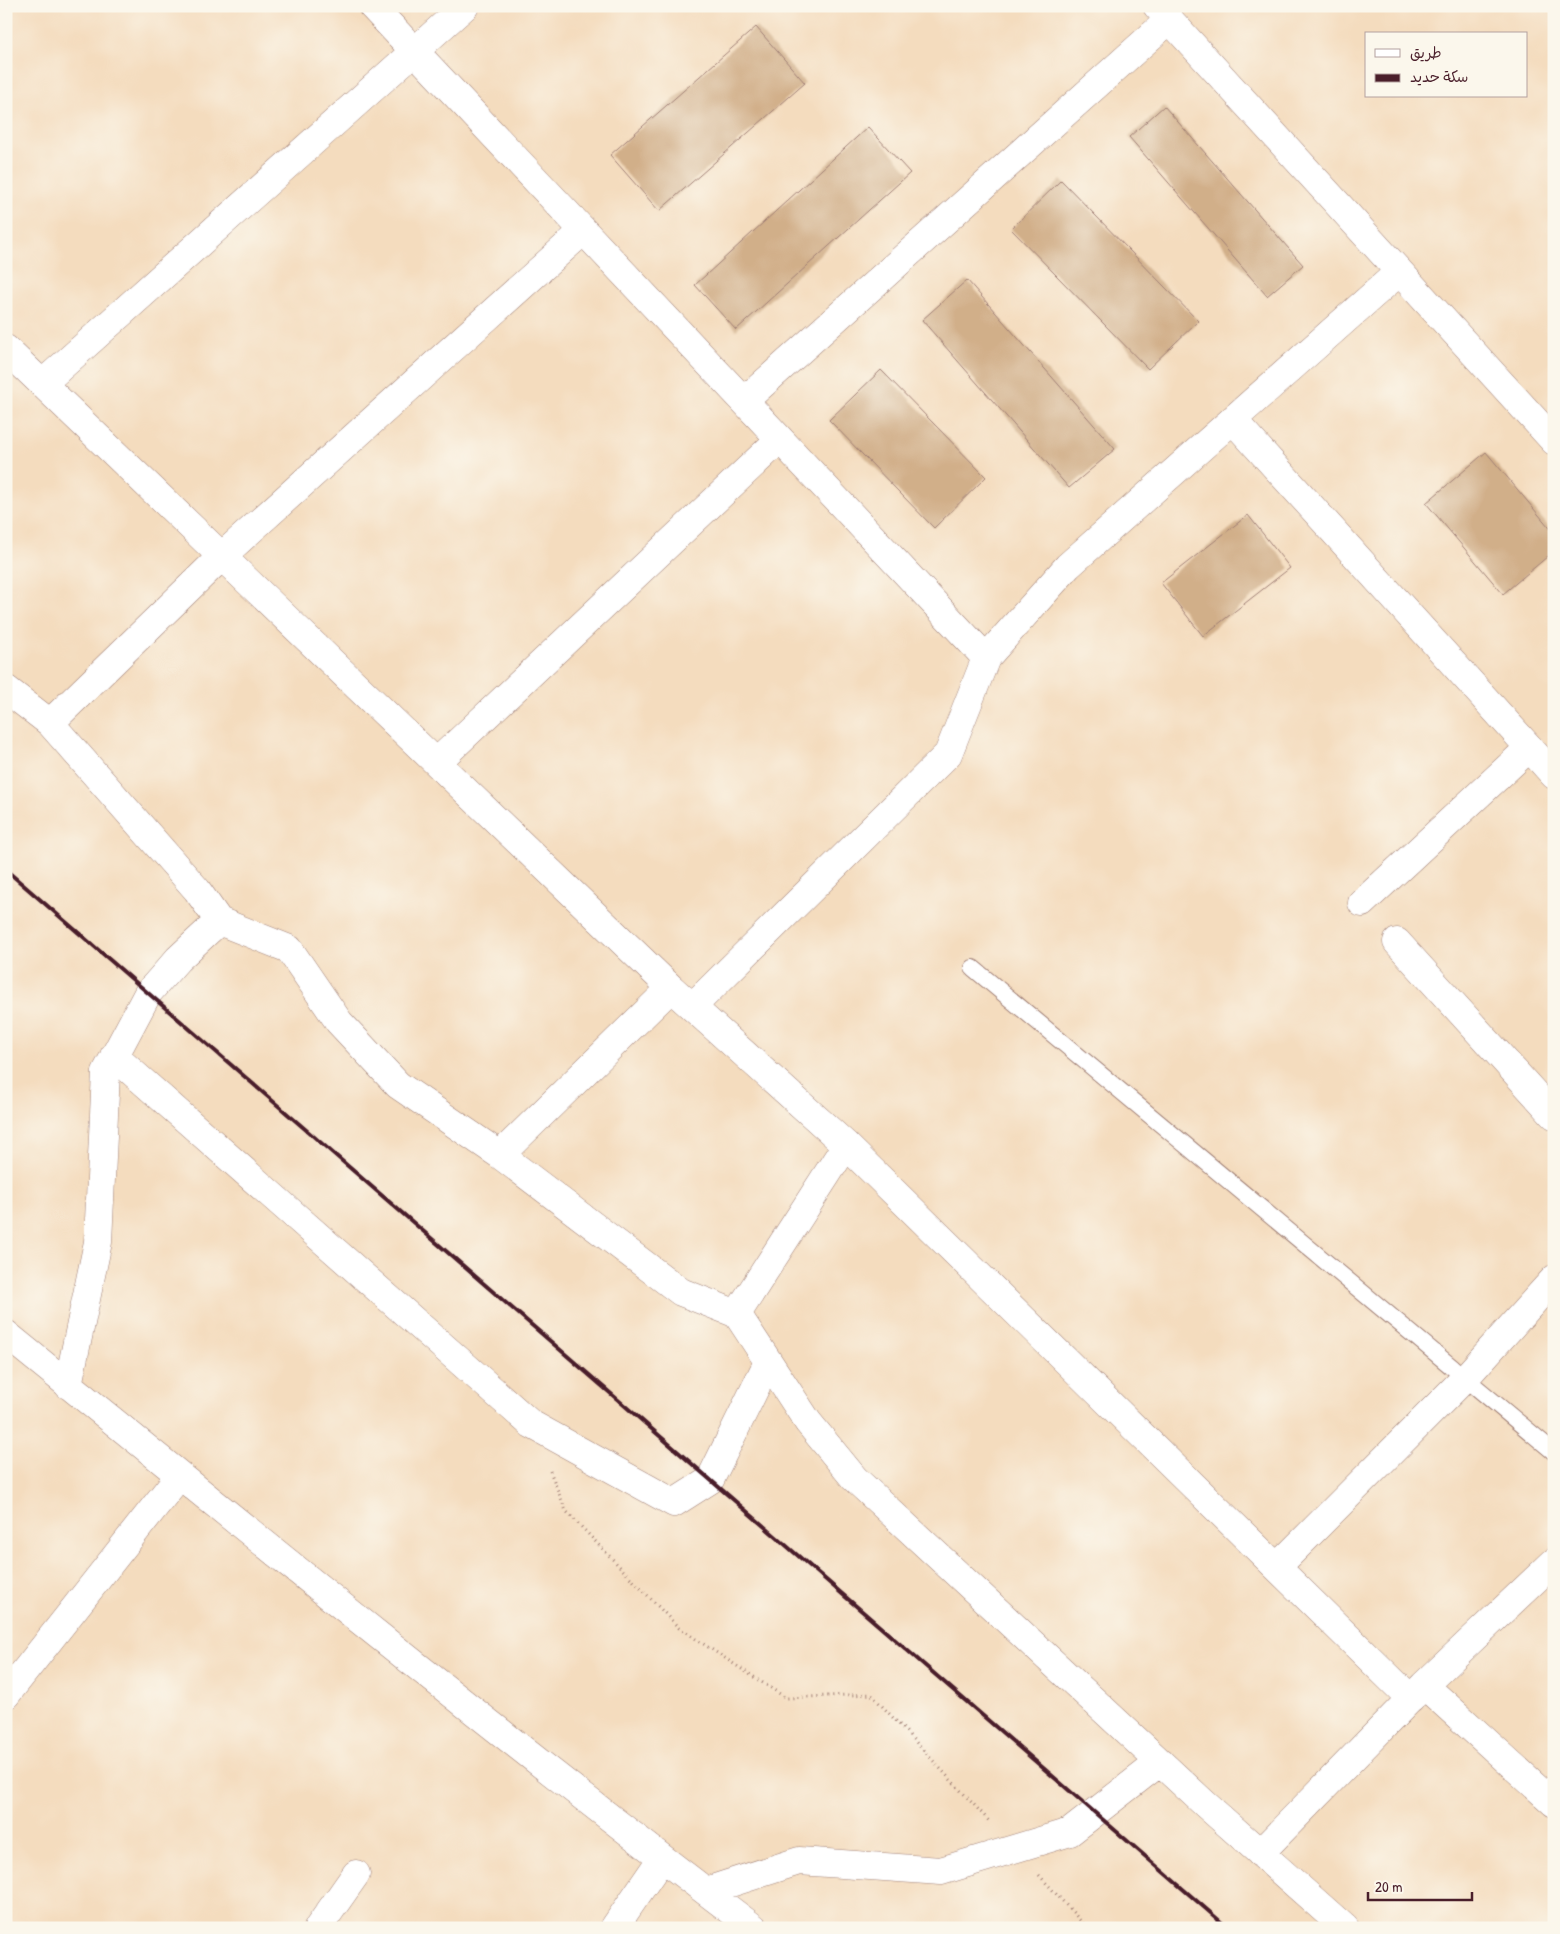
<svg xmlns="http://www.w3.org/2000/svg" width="1560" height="1934" font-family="'Patrick Hand','Playpen Sans Arabic',sans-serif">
  <rect width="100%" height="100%" fill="#fbf7ec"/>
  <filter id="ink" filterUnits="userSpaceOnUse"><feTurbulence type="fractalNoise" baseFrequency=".02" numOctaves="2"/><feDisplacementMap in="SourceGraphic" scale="10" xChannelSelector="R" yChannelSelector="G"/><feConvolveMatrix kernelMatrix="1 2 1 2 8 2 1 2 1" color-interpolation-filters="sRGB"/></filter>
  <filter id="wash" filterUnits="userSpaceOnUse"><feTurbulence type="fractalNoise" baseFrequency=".0096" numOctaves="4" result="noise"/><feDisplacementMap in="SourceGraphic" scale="20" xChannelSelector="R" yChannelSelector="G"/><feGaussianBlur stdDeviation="1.12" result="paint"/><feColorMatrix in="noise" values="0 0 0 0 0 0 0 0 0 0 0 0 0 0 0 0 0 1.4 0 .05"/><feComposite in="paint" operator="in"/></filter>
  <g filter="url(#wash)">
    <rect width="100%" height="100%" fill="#f4dcbe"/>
    <g id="blocks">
      <!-- building -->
      <path fill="#d1af89" d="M 756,27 L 805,83 L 659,211 L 610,155 Z
        M 1164,106 L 1303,265 L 1267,296 L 1129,137 Z
        M 868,127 L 910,173 L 736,330 L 695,285 Z
        M 1061,180 L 1198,321 L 1148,369 L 1011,229 Z
        M 967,280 L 1115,449 L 1069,488 L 922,320 Z
        M 881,370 L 986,477 L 934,528 L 829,420 Z
        M 1486,452 L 1554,533 L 1554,551 L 1503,594 L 1426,503 Z
        M 1248,515 L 1290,568 L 1203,636 L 1161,583 Z"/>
    </g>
  </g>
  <g filter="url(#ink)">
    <use href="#blocks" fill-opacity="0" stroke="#9f7e74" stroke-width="1"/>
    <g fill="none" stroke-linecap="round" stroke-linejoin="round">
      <defs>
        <path id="service" d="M 973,968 L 1554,1452"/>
        <path id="minor" d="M 372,6 L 986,658
          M 1157,6 L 1554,441
          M 6,349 L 671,988 L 846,1145 L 1411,1699
          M 42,384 L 465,6
          M 744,401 L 1169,20
          M 1233,420 L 1554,775
          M 6,689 L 50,723 L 222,556 L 583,231
          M 50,723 L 197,890 L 219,921 L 178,959 L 148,993 L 106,1072 L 98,1242 L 68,1385
          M 437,762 L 780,439
          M 1362,903 L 1529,748
          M 219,921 L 289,949 L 339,1022 L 398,1085 L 500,1155 L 671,988
          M 1397,942 L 1554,1115
          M 692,1007 L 948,754 L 986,658 L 1068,566 L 1399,272
          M 114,1056 L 531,1424 L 674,1503 L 710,1480 L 768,1362
          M 500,1155 L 681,1292 L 737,1314 L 846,1145
          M 737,1314 L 808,1422 L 854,1478 L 1205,1804 L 1345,1928
          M 6,1334 C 253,1535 500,1736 754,1928
          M 1277,1567 L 1465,1378 L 1554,1279
          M 1424,1685 L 1554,1803
          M 6,1695 L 179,1476
          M 1260,1853 L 1424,1685 L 1554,1562
          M 706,1891 L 799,1861 L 941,1871 L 1070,1832 L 1160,1762
          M 318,1928 L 356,1874
          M 614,1928 L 662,1858"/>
      </defs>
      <!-- service casing -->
      <use href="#service" stroke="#9f7e74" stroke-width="18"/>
      <!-- minor casing -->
      <use href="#minor" stroke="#9f7e74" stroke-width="29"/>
      <!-- path -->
      <path stroke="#9f7e74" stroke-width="3" stroke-dasharray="1 4" stroke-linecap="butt" d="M 550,1471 L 566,1511 L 679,1628 L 786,1698 L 871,1694 L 990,1822
        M 1039,1875 L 1087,1928"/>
      <!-- service -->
      <use href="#service" stroke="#fff" stroke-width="16"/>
      <!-- minor -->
      <use href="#minor" stroke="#fff" stroke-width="28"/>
      <!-- rail -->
      <path stroke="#4a1f2b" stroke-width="4" d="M 6,870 L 1228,1928"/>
    </g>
  </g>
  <!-- margin -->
  <rect width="1560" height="1934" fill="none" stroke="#fbf7ec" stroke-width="25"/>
  <!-- legend -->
  <rect x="1365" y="32" width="162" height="65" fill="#fbf7ec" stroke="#b4a19f"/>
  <rect x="1375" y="49" width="25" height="8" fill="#ffffff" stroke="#b4a19f"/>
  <text x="1410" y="58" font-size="15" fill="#4a1f2b">طريق</text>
  <rect x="1375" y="74" width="25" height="8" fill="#4a1f2b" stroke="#b4a19f"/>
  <text x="1410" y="82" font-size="15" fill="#4a1f2b">سكة حديد</text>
  <!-- scale -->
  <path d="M1368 1892v8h104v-8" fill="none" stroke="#4a1f2b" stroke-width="2.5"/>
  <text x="1375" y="1892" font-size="15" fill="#4a1f2b" stroke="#fbf7ec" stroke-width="4" paint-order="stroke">20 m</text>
</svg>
